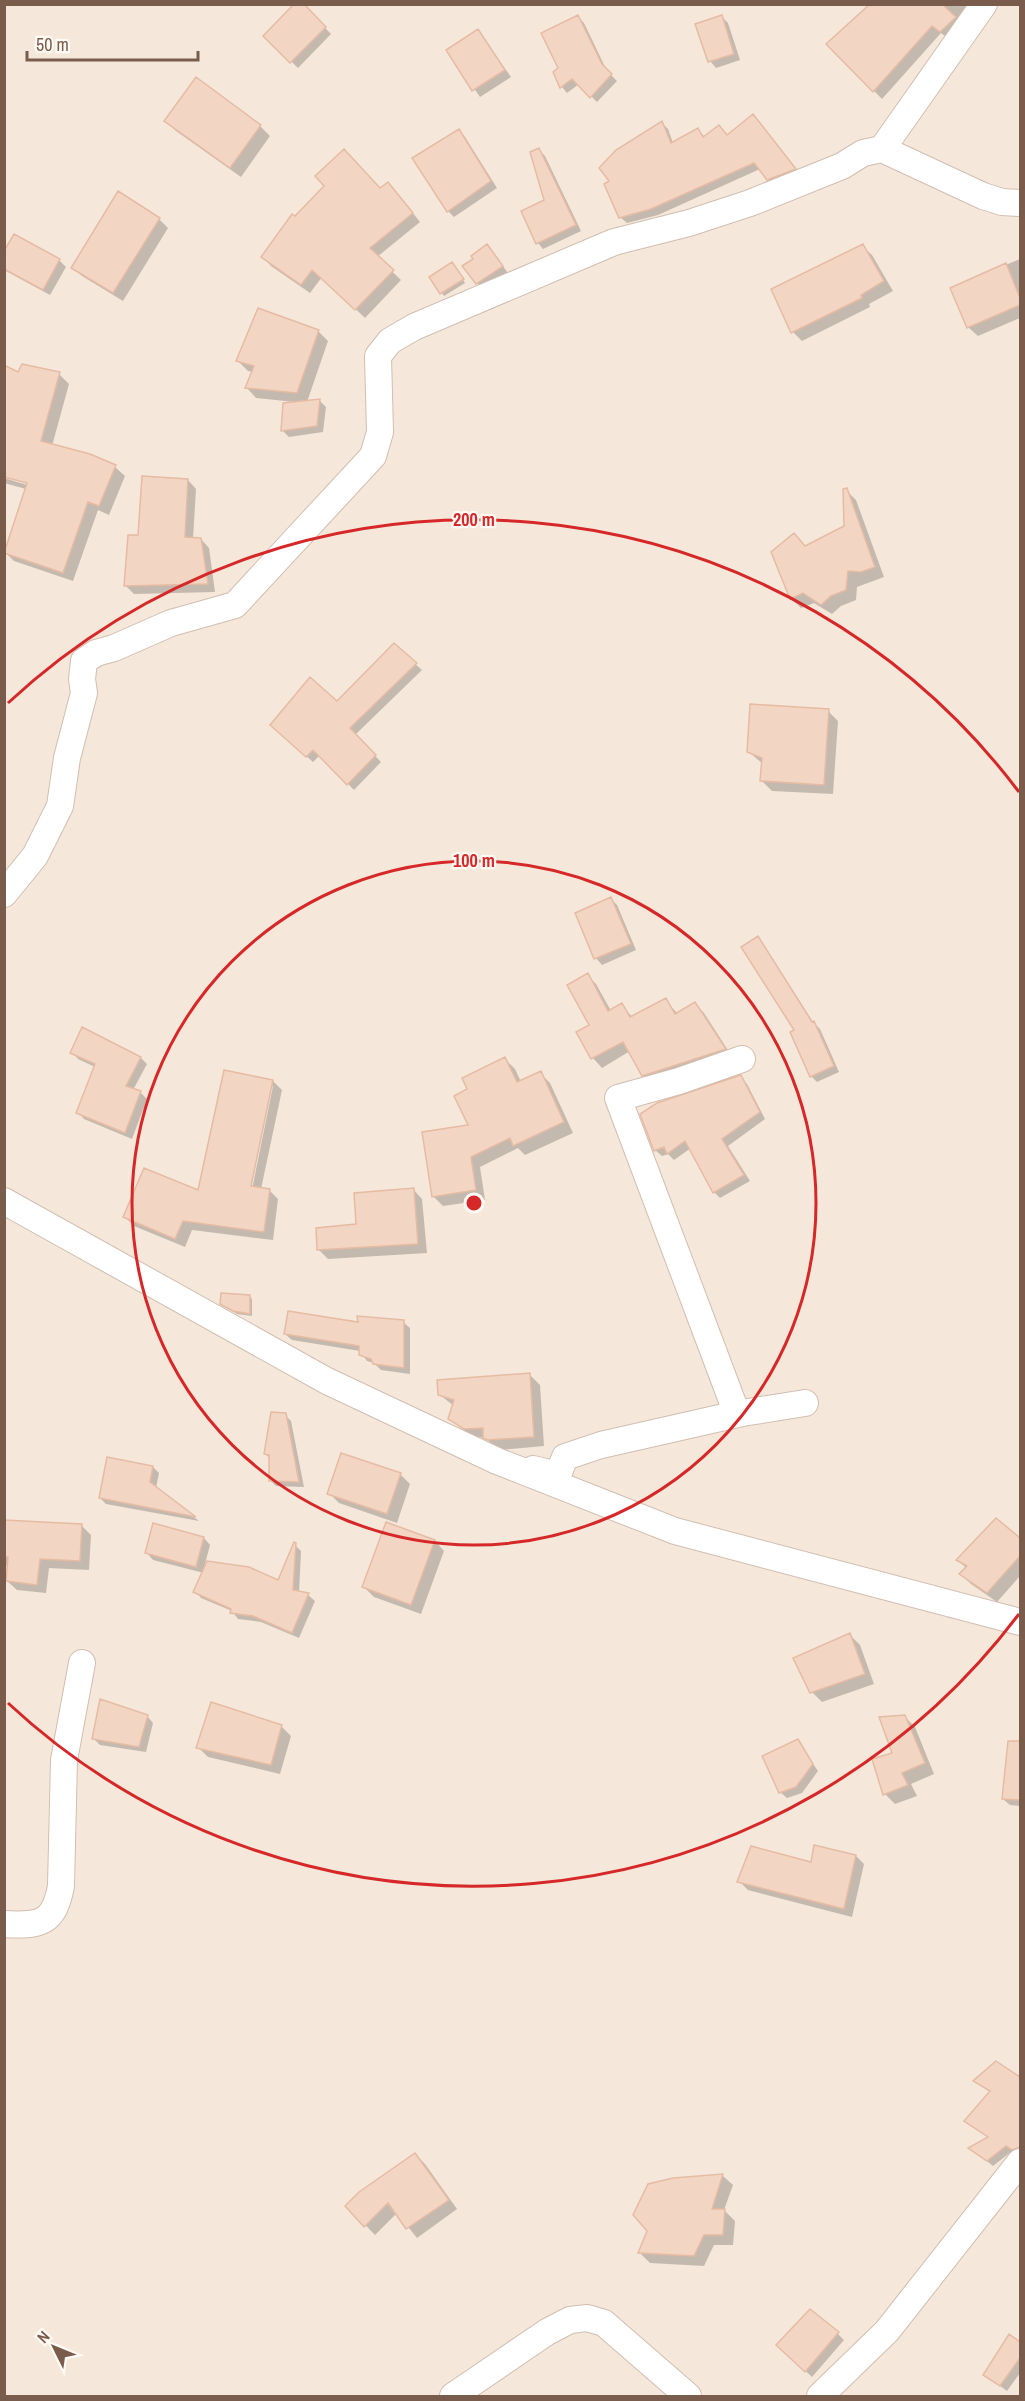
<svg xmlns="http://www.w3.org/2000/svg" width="1025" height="2401" font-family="'Archivo Narrow',sans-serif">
  <rect width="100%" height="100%" fill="#fdf6ec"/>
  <!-- residential -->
  <path fill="#f5e8da" d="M 5,5 L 1020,5 L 1020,2396 L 5,2396 Z"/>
  <!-- shadow -->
  <path fill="#0003" fill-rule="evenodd" d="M 302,4 L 331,34 L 298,68 L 265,36 Z
    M 873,4 L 976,4 L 949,39 L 941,33 L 882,99 L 828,44 Z
    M 721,16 L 728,23 L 740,60 L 716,68 L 710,61 Z
    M 578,17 L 584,23 L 607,71 L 617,81 L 597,102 L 579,84 L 567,93 L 562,87 L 555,72 L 560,68 Z
    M 478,31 L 511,77 L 480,97 L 448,50 Z
    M 753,116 L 800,175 L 774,185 L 760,169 L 658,215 L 627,223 L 620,217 L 611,181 L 662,123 L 668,129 L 673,143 L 698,130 L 705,137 L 719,127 L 728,136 Z
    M 166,121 L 260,126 L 270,136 L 241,177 L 176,131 Z
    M 458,131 L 465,137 L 497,188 L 454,217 L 448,211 Z
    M 539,150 L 545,156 L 581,231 L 543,249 L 538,243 L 523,212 L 546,200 Z
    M 326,186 L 396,192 L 420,222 L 377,257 L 401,280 L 365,318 L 322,277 L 310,293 L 271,266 L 263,257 L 295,218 Z
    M 119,194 L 159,219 L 168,228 L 123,301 L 82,276 L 73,268 Z
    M 15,236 L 59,260 L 66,267 L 50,295 L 4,270 L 4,254 Z
    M 862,246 L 872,255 L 893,291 L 869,304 L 870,307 L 802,341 L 793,332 Z
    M 493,253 L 508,273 L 483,290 L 464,266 Z
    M 1020,259 L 1020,318 L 978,336 L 968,327 L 952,288 Z
    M 455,266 L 465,283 L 444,296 L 431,277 Z
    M 318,331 L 328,341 L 307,402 L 320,401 L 326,407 L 323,432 L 289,437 L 283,431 L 295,402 L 256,398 L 247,388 L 253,372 L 248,371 L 238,361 Z
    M 19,374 L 59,374 L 69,384 L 52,446 L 115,467 L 125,476 L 109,515 L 98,510 L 73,581 L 14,561 L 5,552 L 26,489 L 4,483 L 4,478 L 34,487 Z
    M 188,480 L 196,489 L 193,539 L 201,539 L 209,548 L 215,592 L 134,594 L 125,585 L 140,537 Z
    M 846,490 L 856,500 L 884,577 L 857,587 L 856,600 L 841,606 L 832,614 L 814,603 L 801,608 L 791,598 L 806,547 L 846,527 Z
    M 415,664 L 422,670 L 355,735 L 381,762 L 354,790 L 320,755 L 313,762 L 278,731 Z
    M 828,711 L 838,721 L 833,794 L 772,791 L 762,781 L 763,764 L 749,752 Z
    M 611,899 L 617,905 L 636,950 L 602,965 L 596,958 L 577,914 Z
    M 758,938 L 764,945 L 813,1022 L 820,1029 L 839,1072 L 817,1082 L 811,1076 L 796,1031 Z
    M 587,975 L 596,984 L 611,1011 L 622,1005 L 633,1018 L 665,1000 L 678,1014 L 695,1004 L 704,1013 L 733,1058 L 652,1084 L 643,1075 L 630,1051 L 602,1068 L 593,1058 L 578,1032 L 591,1025 Z
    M 83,1029 L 141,1058 L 147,1064 L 133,1090 L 140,1092 L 147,1099 L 132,1139 L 84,1119 L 78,1112 L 95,1067 L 78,1059 L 72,1052 Z
    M 505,1059 L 515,1069 L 521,1082 L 540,1073 L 550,1083 L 573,1133 L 525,1155 L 518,1148 L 480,1167 L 485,1200 L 443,1206 L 433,1196 L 471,1126 L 470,1090 Z
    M 740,1077 L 747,1084 L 765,1119 L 728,1146 L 750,1181 L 720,1198 L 714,1192 L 691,1148 L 674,1160 L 668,1154 L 662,1156 L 655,1150 Z
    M 273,1081 L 282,1090 L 261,1189 L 269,1190 L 278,1199 L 273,1240 L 192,1230 L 185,1247 L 134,1226 L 125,1217 L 200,1192 ZM 270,1086 L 273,1086 L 251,1194 L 248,1193 Z
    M 413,1189 L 422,1199 L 427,1253 L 328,1259 L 319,1250 Z
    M 249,1296 L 252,1299 L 252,1316 L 237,1314 L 222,1304 Z
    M 403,1322 L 410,1328 L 410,1374 L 381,1370 L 374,1363 L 367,1361 L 360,1351 L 292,1340 L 285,1334 L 359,1323 Z
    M 530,1375 L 540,1385 L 544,1446 L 499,1450 L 485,1438 L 471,1436 L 450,1419 L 454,1406 L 440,1395 Z
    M 285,1415 L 291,1421 L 304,1487 L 276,1486 L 270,1480 L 271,1459 L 265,1454 Z
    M 153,1467 L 159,1473 L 156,1488 L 199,1521 L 106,1504 L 100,1498 Z
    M 400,1474 L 410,1484 L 397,1523 L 339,1503 L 329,1493 Z
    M 997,1520 L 1020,1540 L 1020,1576 L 997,1602 L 971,1584 L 961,1574 L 966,1568 L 958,1560 Z
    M 4,1521 L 82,1526 L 91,1535 L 89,1570 L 49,1568 L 46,1593 L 17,1590 L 7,1581 L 9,1566 L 4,1565 Z
    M 204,1538 L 210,1545 L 204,1568 L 278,1581 L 294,1544 L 301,1551 L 299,1593 L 308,1595 L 315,1601 L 299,1638 L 261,1622 L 238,1619 L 232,1611 L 201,1598 L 195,1591 L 204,1573 L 153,1560 L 147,1553 Z
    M 435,1541 L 444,1551 L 421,1614 L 374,1597 L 364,1587 Z
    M 850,1635 L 860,1645 L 874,1684 L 822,1702 L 812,1692 Z
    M 147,1716 L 153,1723 L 146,1752 L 100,1745 L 93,1738 Z
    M 905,1717 L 915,1727 L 934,1774 L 911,1784 L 917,1796 L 895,1804 L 885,1794 Z
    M 281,1726 L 291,1736 L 280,1774 L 208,1757 L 198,1747 Z
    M 797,1741 L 818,1771 L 802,1793 L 787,1798 L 780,1792 Z
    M 1007,1764 L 1020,1764 L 1020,1806 L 1010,1805 L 1003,1799 Z
    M 856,1856 L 864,1864 L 852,1917 L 748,1890 L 739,1881 L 812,1864 Z
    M 996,2062 L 1020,2079 L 1019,2109 L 1020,2154 L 1012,2151 L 993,2166 L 971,2148 L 989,2138 L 966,2121 L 990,2092 L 975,2081 Z
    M 415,2154 L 425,2164 L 457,2209 L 417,2238 L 397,2213 L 375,2235 L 347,2206 Z
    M 723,2176 L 733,2185 L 724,2210 L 735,2221 L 733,2245 L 714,2245 L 704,2266 L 650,2263 L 640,2253 L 673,2180 Z
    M 838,2334 L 844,2340 L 812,2377 L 778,2345 Z
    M 1010,2336 L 1020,2344 L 1020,2373 L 1007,2391 L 984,2374 Z"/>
  <!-- building -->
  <path fill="#f3d5c3" stroke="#e6bba3" stroke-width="1.5" d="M 294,4 L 304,4 L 326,27 L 290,63 L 263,36 Z
    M 870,4 L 942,4 L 956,17 L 940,32 L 932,26 L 873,92 L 826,44 Z
    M 578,15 L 602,64 L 612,74 L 590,98 L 572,79 L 560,88 L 553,72 L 558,68 L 541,33 Z
    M 722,15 L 734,54 L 708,62 L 695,24 Z
    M 478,29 L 505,70 L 472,91 L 446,50 Z
    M 196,77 L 261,125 L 230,168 L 164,121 Z
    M 753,114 L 796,169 L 767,180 L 754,163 L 651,209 L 619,218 L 604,184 L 609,181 L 599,168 L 616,150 L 662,121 L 671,143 L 698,128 L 703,137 L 719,125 L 727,135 Z
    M 459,129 L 491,181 L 447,212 L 412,158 Z
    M 539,148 L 576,225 L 536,244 L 521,211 L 544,200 L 530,152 Z
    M 344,149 L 380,188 L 388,182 L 413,213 L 370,248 L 394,270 L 355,310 L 312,270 L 301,285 L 261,257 L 292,214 L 295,216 L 324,186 L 315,176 Z
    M 118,191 L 160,218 L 113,293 L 71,268 Z
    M 14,234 L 60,259 L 43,290 L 4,269 L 4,251 Z
    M 487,244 L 503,266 L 476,284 L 462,266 L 473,259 L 471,256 Z
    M 863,244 L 884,281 L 861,295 L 862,298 L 791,333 L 771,289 Z
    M 452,262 L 464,279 L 440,294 L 429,277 Z
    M 1006,263 L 1020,298 L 1020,305 L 967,328 L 950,288 Z
    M 258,308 L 319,330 L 297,393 L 245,388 L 254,366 L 236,361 Z
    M 22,364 L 60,372 L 41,441 L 90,454 L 116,465 L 99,506 L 88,502 L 63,573 L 4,553 L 27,483 L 4,477 L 4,365 L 18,372 Z
    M 320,399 L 317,426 L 281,431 L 283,403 Z
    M 142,476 L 188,479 L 185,537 L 201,538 L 208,584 L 124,586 L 128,535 L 138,535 Z
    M 847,488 L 875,567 L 861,572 L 848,571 L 846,590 L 831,596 L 821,605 L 803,593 L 790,599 L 771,552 L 794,533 L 805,546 L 844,526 L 843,489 Z
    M 394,643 L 417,663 L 350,728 L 376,755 L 347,785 L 313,750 L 306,757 L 270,725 L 310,677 L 337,701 Z
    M 750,704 L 829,709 L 824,785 L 760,781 L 762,758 L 747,752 Z
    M 611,897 L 631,944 L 594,959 L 575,913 Z
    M 758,936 L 812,1022 L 814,1021 L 834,1066 L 810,1077 L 790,1032 L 794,1030 L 741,947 Z
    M 588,973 L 608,1011 L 622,1003 L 630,1017 L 666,998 L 675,1014 L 695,1002 L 726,1049 L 642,1076 L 623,1042 L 591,1059 L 576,1032 L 589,1025 L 567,985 Z
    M 82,1027 L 141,1057 L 126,1086 L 141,1091 L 125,1133 L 76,1113 L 95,1064 L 70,1053 Z
    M 505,1057 L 517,1082 L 541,1071 L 564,1122 L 513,1146 L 510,1138 L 471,1157 L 476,1190 L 432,1197 L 422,1132 L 468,1125 L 454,1096 L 467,1089 L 462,1078 Z
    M 224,1070 L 273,1080 L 251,1186 L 270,1189 L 264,1232 L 183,1221 L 175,1239 L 123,1217 L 144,1168 L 198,1190 Z
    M 741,1075 L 760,1112 L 722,1139 L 744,1175 L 713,1193 L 685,1141 L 667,1154 L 664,1147 L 654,1151 L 640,1114 L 657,1103 Z
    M 414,1188 L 418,1244 L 317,1250 L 316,1228 L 356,1224 L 354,1193 Z
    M 221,1293 L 250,1295 L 250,1314 L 233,1311 L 220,1304 Z
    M 288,1311 L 358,1322 L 357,1316 L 404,1320 L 404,1368 L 373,1364 L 371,1359 L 359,1355 L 359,1346 L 284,1334 Z
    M 530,1373 L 534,1437 L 488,1440 L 483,1438 L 483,1428 L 464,1429 L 448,1419 L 454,1400 L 438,1395 L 437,1380 Z
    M 271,1412 L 286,1413 L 299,1482 L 269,1481 L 269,1455 L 264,1454 Z
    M 341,1453 L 401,1473 L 387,1514 L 327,1494 Z
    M 107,1457 L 153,1466 L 150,1482 L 196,1517 L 99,1498 Z
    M 996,1518 L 1020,1538 L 1020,1556 L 987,1593 L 959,1574 L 967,1566 L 956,1560 Z
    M 4,1520 L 82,1524 L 80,1561 L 40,1559 L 37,1585 L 6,1581 L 8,1557 L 4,1557 Z
    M 386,1522 L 435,1540 L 411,1605 L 362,1587 Z
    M 153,1523 L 204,1537 L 196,1567 L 145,1553 Z
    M 294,1542 L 296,1543 L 293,1590 L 309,1593 L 292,1633 L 253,1616 L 230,1613 L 231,1609 L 193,1592 L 207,1561 L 249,1567 L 278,1580 Z
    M 850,1633 L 865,1674 L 810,1693 L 793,1658 Z
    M 100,1699 L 148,1715 L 139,1747 L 92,1739 Z
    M 211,1702 L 282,1725 L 271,1765 L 196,1748 Z
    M 905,1715 L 925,1763 L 902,1773 L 908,1785 L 883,1795 L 872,1759 L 892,1753 L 879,1717 Z
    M 798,1739 L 813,1764 L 796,1787 L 779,1793 L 762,1756 Z
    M 1008,1741 L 1020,1741 L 1020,1800 L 1002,1799 Z
    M 814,1845 L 856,1855 L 844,1909 L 737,1882 L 751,1846 L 811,1862 Z
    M 996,2061 L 1020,2077 L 1020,2147 L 1012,2150 L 1006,2146 L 987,2161 L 968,2148 L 988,2137 L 964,2121 L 990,2091 L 973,2081 Z
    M 415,2153 L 449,2200 L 406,2229 L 388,2203 L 364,2227 L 345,2206 L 359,2192 Z
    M 723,2174 L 712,2209 L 725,2209 L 723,2235 L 704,2235 L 694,2256 L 638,2253 L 647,2231 L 633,2215 L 648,2184 L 673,2178 Z
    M 810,2309 L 839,2332 L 805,2372 L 776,2345 Z
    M 1009,2334 L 1020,2342 L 1020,2358 L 1000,2386 L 983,2375 Z"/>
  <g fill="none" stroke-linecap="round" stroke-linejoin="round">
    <defs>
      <path id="street" d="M 882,149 L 984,4
        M 4,894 L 35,856 L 60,806 L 67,758 L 84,693 L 82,679 L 84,661 L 96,653 L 114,648 L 171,623 L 235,605 L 373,456 L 380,432 L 378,356 L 390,341 L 414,327 L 614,242 L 689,223 L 750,203 L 842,166 L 863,153 L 882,149 L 983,196 L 1002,202 L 1020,203
        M 4,1201 L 327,1381 L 497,1461 L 675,1531 L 1020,1622
        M 737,1414 L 618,1098 L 679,1081 L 742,1059
        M 533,1469 L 558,1475 L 565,1457 L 601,1445 L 742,1413 L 805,1403
        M 4,1924 C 40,1926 54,1924 61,1886 L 64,1760 L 82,1663
        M 453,2396 L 547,2332 L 570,2320 L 587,2318 L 604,2323 L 688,2396
        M 820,2396 L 887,2331 L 1020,2162"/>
    </defs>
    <!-- street casing -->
    <use href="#street" stroke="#d1beb0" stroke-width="28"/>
    <!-- street -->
    <use href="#street" stroke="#fff" stroke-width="26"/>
  </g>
  <!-- distance rings -->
  <g fill="none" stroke="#d62828" stroke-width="3">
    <circle cx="474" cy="1203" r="342"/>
    <path d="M1019 1614A683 683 0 0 1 8 1703M8 703A683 683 0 0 1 1019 792"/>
  </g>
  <circle cx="474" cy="1203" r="9" fill="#d62828" stroke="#fffaf3" stroke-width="3"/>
  <g font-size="18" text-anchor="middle" font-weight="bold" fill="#d62828" stroke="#fffaf3" stroke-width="4.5" stroke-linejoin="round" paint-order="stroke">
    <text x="474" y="526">200 m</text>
    <text x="474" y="867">100 m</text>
  </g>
  <!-- border -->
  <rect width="1025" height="2401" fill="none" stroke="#7a5c4d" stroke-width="12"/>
  <!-- north arrow -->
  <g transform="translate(54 2347) rotate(313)" stroke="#fffaf3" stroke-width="4.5" paint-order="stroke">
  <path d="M0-4.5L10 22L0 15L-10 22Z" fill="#7a5c4d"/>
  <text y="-9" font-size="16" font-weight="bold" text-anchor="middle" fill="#7a5c4d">N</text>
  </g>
  <!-- scale -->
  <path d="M27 51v9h171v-9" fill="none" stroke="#7a5c4d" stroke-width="3"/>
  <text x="36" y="51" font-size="18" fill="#7a5c4d" stroke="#fffaf3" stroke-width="4.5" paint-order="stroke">50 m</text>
</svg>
